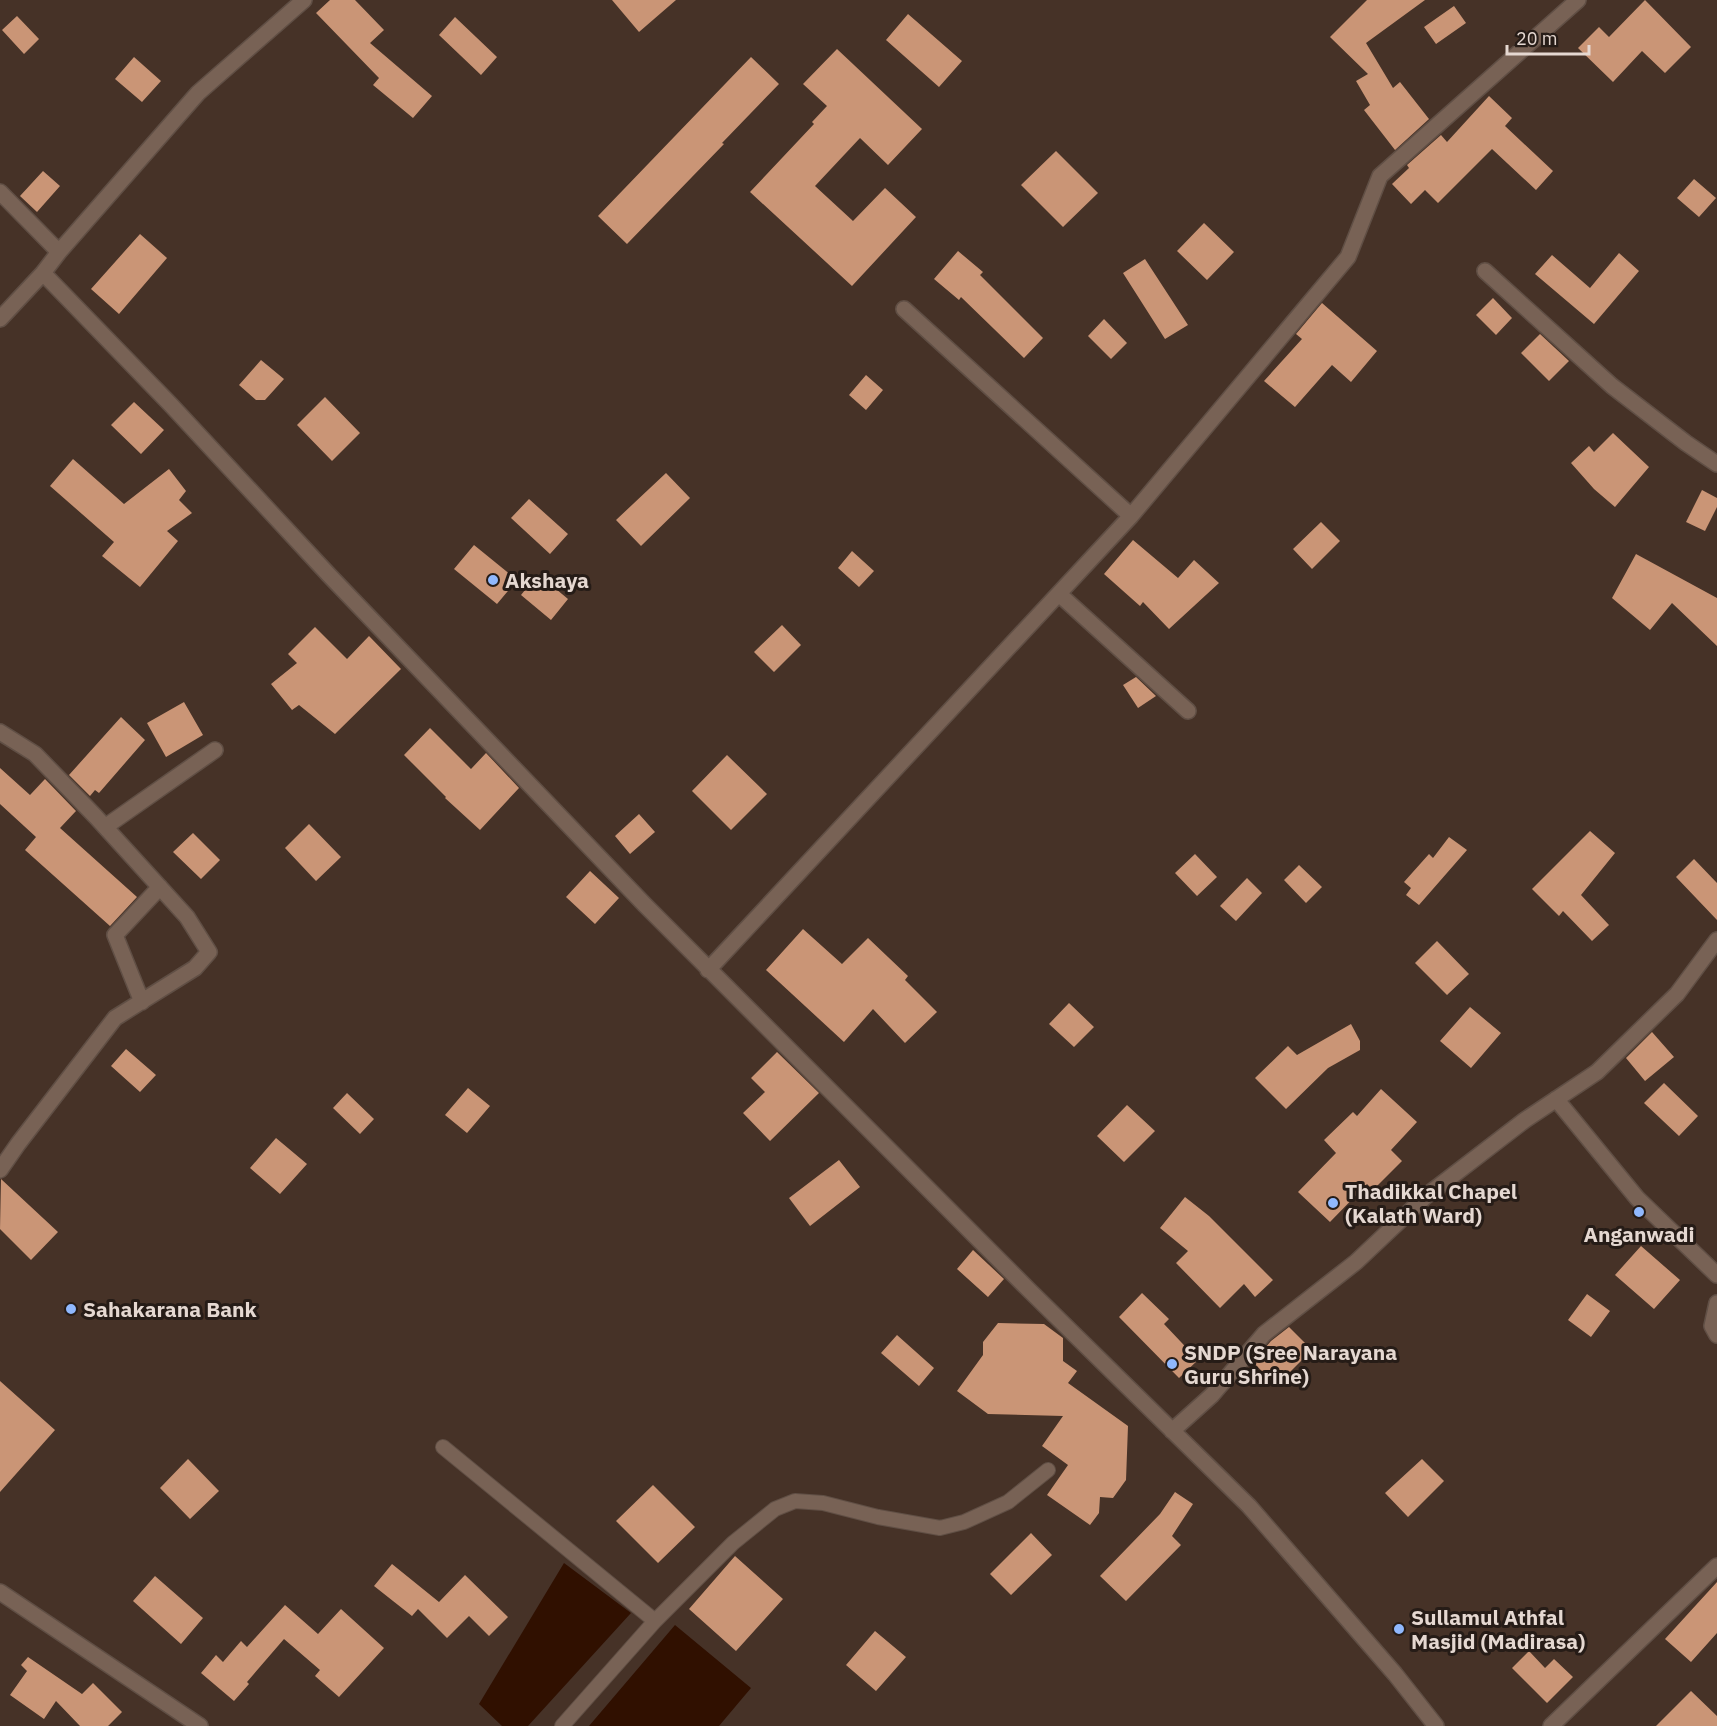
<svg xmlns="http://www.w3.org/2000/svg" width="1717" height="1726" font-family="'IBM Plex Sans',sans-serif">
  <rect width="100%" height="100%" fill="#463227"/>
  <!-- water -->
  <path fill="#301000" d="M 564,1563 L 631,1613 L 528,1726 L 502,1726 L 479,1704 Z
    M 675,1625 L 751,1688 L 719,1726 L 589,1726 Z"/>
  <!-- building -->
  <path fill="#ca9576" d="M 330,0 L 355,0 L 384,30 L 370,43 L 432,96 L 413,118 L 373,85 L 379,78 L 316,13 Z
    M 612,0 L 676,0 L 639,32 Z
    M 1367,0 L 1425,0 L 1366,43 L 1393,88 L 1400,82 L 1429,119 L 1395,150 L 1364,110 L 1370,105 L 1356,81 L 1368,74 L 1330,37 Z
    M 1645,0 L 1691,47 L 1665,73 L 1642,51 L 1613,82 L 1578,48 L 1599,27 L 1609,37 Z
    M 1454,6 L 1466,23 L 1436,44 L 1424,27 Z
    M 908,14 L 962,61 L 939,87 L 886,40 Z
    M 17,16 L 39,39 L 24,54 L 2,30 Z
    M 455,17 L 497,57 L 481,75 L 439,35 Z
    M 837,49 L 922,129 L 888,165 L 860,138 L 815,186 L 853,221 L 885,188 L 916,217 L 852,286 L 750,192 L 814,124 L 812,122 L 827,106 L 803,84 Z
    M 134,57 L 161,81 L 142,102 L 115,79 Z
    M 751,57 L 779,84 L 722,143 L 724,144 L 627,244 L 598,216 Z
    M 1489,96 L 1512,118 L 1505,126 L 1553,171 L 1536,190 L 1492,149 L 1438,203 L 1425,190 L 1411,204 L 1392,184 L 1409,168 L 1407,165 L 1441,135 L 1447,142 Z
    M 1056,151 L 1098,193 L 1063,227 L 1021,185 Z
    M 43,171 L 60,186 L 37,212 L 20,196 Z
    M 1694,179 L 1716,198 L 1699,217 L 1677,198 Z
    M 1204,223 L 1234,252 L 1207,280 L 1177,251 Z
    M 140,234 L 167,258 L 119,314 L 91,289 Z
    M 958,251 L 983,272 L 980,275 L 1043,338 L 1024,358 L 961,297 L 959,300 L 934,279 Z
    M 1619,253 L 1639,271 L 1594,324 L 1535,274 L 1552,255 L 1590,288 Z
    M 1145,259 L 1188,325 L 1165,339 L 1123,273 Z
    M 1493,298 L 1512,318 L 1496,335 L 1476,315 Z
    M 1322,303 L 1377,351 L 1351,382 L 1332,365 L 1295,407 L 1264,381 L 1302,339 L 1296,334 Z
    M 1104,319 L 1127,343 L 1111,359 L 1088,336 Z
    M 1540,334 L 1569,361 L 1549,381 L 1521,353 Z
    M 261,360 L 284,379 L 265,400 L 256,400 L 239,385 Z
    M 866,375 L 883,390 L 866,410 L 849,395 Z
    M 325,397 L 360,433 L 332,461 L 297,425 Z
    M 134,402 L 164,430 L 141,454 L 111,425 Z
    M 1613,433 L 1649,467 L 1615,507 L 1594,489 L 1571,463 L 1589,446 L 1594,452 Z
    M 73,459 L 124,504 L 169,469 L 186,491 L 179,500 L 192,513 L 167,531 L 178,541 L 140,587 L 102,556 L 114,542 L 50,486 Z
    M 666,473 L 690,498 L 641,546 L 616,520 Z
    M 1702,490 L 1717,498 L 1717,507 L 1705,531 L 1686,522 Z
    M 529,499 L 568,534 L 550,554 L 511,518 Z
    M 1321,522 L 1340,541 L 1312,569 L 1293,549 Z
    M 1133,540 L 1178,578 L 1194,560 L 1219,583 L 1169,629 L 1143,602 L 1140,606 L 1104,574 Z
    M 474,545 L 517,580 L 497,604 L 454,569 Z
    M 852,551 L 874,571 L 859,587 L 838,568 Z
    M 1636,554 L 1717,598 L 1717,646 L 1672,603 L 1650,630 L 1612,598 Z
    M 538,574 L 568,599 L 551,620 L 521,595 Z
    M 782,625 L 801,645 L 774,672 L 754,652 Z
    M 315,627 L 347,659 L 369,636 L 401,669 L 335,734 L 299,705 L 292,710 L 271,684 L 297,663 L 288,654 Z
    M 1136,677 L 1156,696 L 1138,708 L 1123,685 Z
    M 184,702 L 203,735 L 166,757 L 147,723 Z
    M 121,717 L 145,740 L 99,793 L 95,790 L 90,796 L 69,775 Z
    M 430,728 L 471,769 L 486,753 L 519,788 L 480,830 L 445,798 L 446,797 L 404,755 Z
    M 727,755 L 767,794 L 731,830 L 692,791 Z
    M 0,768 L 30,795 L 45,779 L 76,811 L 60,828 L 137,897 L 110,926 L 25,850 L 36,837 L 0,804 Z
    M 639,814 L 655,832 L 630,854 L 615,836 Z
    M 309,824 L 341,857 L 316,881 L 285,848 Z
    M 1590,831 L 1615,853 L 1581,895 L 1609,925 L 1592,941 L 1563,911 L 1559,916 L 1532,889 Z
    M 193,833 L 220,860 L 201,879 L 173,852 Z
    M 1449,837 L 1467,850 L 1419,905 L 1406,895 L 1411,888 L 1404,882 L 1429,854 L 1433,858 Z
    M 1195,854 L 1217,877 L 1197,896 L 1175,873 Z
    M 1694,859 L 1717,883 L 1717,920 L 1676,877 Z
    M 1299,865 L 1322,887 L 1306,903 L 1284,880 Z
    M 590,871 L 619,898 L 595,924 L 566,897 Z
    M 1247,878 L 1262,893 L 1236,921 L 1220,906 Z
    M 803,929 L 842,964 L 868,938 L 908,976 L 905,980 L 937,1012 L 905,1043 L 873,1009 L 844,1042 L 766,970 Z
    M 1437,941 L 1469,974 L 1447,995 L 1415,963 Z
    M 1069,1003 L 1094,1027 L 1074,1047 L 1049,1024 Z
    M 1470,1007 L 1501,1033 L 1471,1068 L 1440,1041 Z
    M 1351,1024 L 1360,1041 L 1360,1050 L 1328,1068 L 1286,1109 L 1255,1078 L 1288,1046 L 1297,1055 Z
    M 1652,1032 L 1674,1057 L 1645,1081 L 1626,1058 Z
    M 126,1049 L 156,1075 L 140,1092 L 111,1066 Z
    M 777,1052 L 819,1093 L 770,1141 L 743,1113 L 765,1092 L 751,1078 Z
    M 1664,1083 L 1698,1116 L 1679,1136 L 1644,1103 Z
    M 468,1088 L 490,1106 L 467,1133 L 445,1115 Z
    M 1381,1089 L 1417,1122 L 1391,1150 L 1402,1161 L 1373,1190 L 1367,1184 L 1330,1222 L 1298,1192 L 1336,1153 L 1324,1140 L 1353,1112 L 1357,1116 Z
    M 347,1093 L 374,1119 L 360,1134 L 333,1108 Z
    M 1127,1105 L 1155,1131 L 1124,1162 L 1097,1136 Z
    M 276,1138 L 307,1164 L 280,1194 L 250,1168 Z
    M 839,1160 L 860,1187 L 810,1226 L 789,1198 Z
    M 1,1179 L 58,1232 L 31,1260 L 0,1229 Z
    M 1185,1197 L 1209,1216 L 1273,1280 L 1255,1297 L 1244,1284 L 1220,1308 L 1176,1263 L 1188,1251 L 1160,1228 Z
    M 1641,1246 L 1680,1280 L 1654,1309 L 1615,1275 Z
    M 973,1250 L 1004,1279 L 988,1297 L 957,1269 Z
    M 1142,1293 L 1169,1319 L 1164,1324 L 1198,1360 L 1179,1378 L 1119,1317 Z
    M 1587,1294 L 1610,1311 L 1591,1337 L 1568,1320 Z
    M 998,1323 L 1044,1324 L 1063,1338 L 1063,1361 L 1077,1371 L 1068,1383 L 1128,1426 L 1126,1480 L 1113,1498 L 1100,1497 L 1099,1513 L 1090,1525 L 1047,1495 L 1068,1465 L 1042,1446 L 1063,1416 L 988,1414 L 957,1391 L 983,1355 L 983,1342 Z
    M 1289,1327 L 1312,1350 L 1276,1386 L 1253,1362 L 1271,1341 Z
    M 897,1335 L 934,1368 L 919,1386 L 881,1353 Z
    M 0,1381 L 55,1430 L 0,1492 Z
    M 188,1459 L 219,1491 L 190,1519 L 160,1488 Z
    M 1422,1459 L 1444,1481 L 1408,1517 L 1385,1493 Z
    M 653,1485 L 695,1527 L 658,1563 L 616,1521 Z
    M 1175,1492 L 1193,1504 L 1172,1536 L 1181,1545 L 1126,1601 L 1100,1576 L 1160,1514 Z
    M 1031,1533 L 1052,1555 L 1011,1595 L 990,1574 Z
    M 735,1556 L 783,1599 L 736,1651 L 689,1609 Z
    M 392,1564 L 439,1602 L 465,1575 L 508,1617 L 489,1636 L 469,1616 L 447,1638 L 418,1609 L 412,1616 L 374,1586 Z
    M 155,1576 L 203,1618 L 181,1644 L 133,1601 Z
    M 1717,1582 L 1717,1633 L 1691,1662 L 1665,1639 Z
    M 285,1605 L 318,1634 L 341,1609 L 384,1648 L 339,1697 L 315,1676 L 320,1670 L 284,1639 L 247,1682 L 249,1684 L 234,1701 L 201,1673 L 216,1655 L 223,1662 L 241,1641 L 247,1647 Z
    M 875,1631 L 906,1657 L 876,1691 L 846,1665 Z
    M 1529,1651 L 1545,1668 L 1554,1659 L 1573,1677 L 1547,1703 L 1512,1668 Z
    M 28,1657 L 82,1694 L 93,1683 L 122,1712 L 108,1726 L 80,1726 L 56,1701 L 44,1719 L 10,1695 L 27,1671 L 21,1665 Z
    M 1691,1691 L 1717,1716 L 1717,1726 L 1656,1726 Z"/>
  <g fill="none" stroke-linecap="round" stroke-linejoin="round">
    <defs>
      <path id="service" d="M 443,1447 L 655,1621
        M 562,1726 L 655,1621 L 733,1543 L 775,1509 L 795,1501 L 823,1503 L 878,1517 L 940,1528 L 964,1522 L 1008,1502 L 1048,1470"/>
      <path id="minor" d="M 0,192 L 59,252
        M 1485,271 L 1612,386 L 1686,443 L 1717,464
        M 43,273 L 171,405 L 328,574 L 644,904 L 1028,1289 L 1249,1506 L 1395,1674 L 1436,1726
        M 904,309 L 1131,516
        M 0,319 L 43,273 L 59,252 L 198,93 L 304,0
        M 1059,594 L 1188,711
        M 0,732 L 35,754 L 96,817 L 187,917 L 209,952 L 195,968 L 115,1018 L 18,1144 L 0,1170
        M 105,827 L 215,750
        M 708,970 L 1131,516 L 1348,257 L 1380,176 L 1578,0
        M 142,1002 L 115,935 L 160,887
        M 1556,1099 L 1637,1198 L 1717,1275
        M 1717,1303 L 1712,1326 L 1717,1335
        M 1172,1431 L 1212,1395 L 1264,1334 L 1356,1262 L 1426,1196 L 1525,1120 L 1597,1072 L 1677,994 L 1717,940
        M 1551,1726 L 1717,1566"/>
      <path id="secondary" d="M 0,1592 L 200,1726"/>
    </defs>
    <!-- service casing -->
    <use href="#service" stroke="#604f45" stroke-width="16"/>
    <!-- minor casing -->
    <use href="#minor" stroke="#604f45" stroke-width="18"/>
    <!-- secondary casing -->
    <use href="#secondary" stroke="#604f45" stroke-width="18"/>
    <!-- service -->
    <use href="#service" stroke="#786255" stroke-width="14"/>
    <!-- minor -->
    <use href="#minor" stroke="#786255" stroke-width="15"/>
    <!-- secondary -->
    <use href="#secondary" stroke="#786255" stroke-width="15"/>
  </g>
  <!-- markers -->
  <g fill="#90b8fd" stroke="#261c17" stroke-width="2">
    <circle cx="493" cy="580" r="6"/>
    <circle cx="1333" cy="1203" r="6"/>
    <circle cx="1639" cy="1212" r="6"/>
    <circle cx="71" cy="1309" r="6"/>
    <circle cx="1172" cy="1364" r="6"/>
    <circle cx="1399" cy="1629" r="6"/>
  </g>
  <g text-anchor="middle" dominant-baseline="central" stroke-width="6" stroke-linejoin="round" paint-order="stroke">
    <!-- poi labels -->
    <g font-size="21" font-weight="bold" fill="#e5d8d1" stroke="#261c17" text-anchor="start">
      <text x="505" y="580">Akshaya</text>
      <text x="1345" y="1191">Thadikkal Chapel<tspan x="1345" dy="24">(Kalath Ward)</tspan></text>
      <text x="1639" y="1234" text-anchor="middle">Anganwadi</text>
      <text x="83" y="1309">Sahakarana Bank</text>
      <text x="1184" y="1352">SNDP (Sree Narayana<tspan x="1184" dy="24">Guru Shrine)</tspan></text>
      <text x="1411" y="1617">Sullamul Athfal<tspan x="1411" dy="24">Masjid (Madirasa)</tspan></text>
    </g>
  </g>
  <!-- scale -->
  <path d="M1507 45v9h82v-9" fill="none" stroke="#e5d8d1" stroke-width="3"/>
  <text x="1516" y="45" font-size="18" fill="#e5d8d1" stroke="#261c17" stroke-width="4.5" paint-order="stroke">20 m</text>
</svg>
